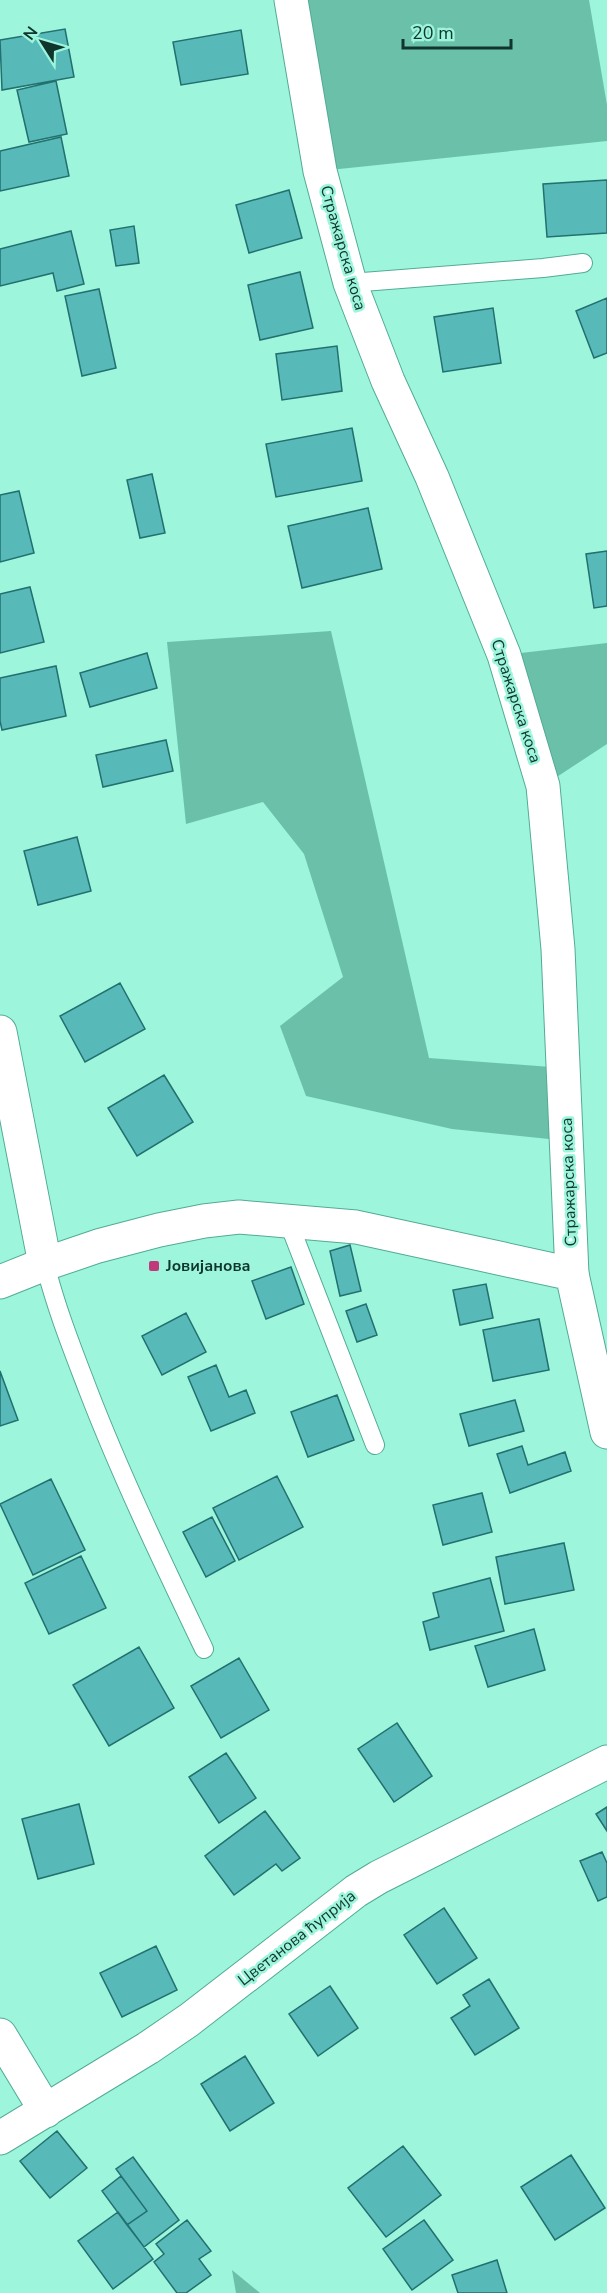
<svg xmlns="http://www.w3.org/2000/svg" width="607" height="2293" font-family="'Nunito Sans',sans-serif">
  <rect width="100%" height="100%" fill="#9df5dc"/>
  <!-- green -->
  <path fill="#6bc0aa" d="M 291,0 L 589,0 L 607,105 L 607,141 L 320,171 Z
    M 331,631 L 429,1058 L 564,1068 L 568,1141 L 452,1129 L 306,1096 L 280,1026 L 343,977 L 304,854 L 263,802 L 186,824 L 167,642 Z
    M 607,643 L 607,744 L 543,786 L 504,655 Z
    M 232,2270 L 260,2293 L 236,2293 Z"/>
  <!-- building -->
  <path fill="#57b9b8" stroke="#22706f" stroke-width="1.5" d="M 65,29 L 74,77 L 2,90 L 0,40 Z
    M 241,30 L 248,74 L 181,85 L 173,42 Z
    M 56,81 L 67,134 L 29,142 L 17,90 Z
    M 61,137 L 69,176 L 0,191 L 0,151 Z
    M 607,180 L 607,233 L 547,237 L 543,184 Z
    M 289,190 L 302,238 L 249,253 L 236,205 Z
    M 134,226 L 139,263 L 116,266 L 110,230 Z
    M 71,231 L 84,284 L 57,291 L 53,273 L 0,286 L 0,249 Z
    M 300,272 L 313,328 L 260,340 L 248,285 Z
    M 99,289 L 116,368 L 82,376 L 65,296 Z
    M 607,298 L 607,353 L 594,358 L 576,311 Z
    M 493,308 L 501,363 L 443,372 L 434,317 Z
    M 337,346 L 342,391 L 282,400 L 276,354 Z
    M 352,428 L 362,481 L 276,497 L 266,444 Z
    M 152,474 L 165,533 L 140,538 L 127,480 Z
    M 19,491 L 34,553 L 0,562 L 0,495 Z
    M 368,508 L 382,569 L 302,588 L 288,526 Z
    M 607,551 L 607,606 L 594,608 L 586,554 Z
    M 30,587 L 44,642 L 0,653 L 0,594 Z
    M 147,653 L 157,688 L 90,707 L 80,673 Z
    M 56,666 L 66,716 L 2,730 L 0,721 L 0,678 Z
    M 166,740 L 173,771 L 103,787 L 96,755 Z
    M 77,837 L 91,891 L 38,905 L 24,851 Z
    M 120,983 L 145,1029 L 85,1062 L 60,1016 Z
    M 164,1075 L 193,1122 L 137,1156 L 108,1108 Z
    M 350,1245 L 361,1291 L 340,1296 L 330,1251 Z
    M 291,1267 L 304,1304 L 266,1319 L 252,1281 Z
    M 486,1284 L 493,1318 L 460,1325 L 453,1290 Z
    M 366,1304 L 377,1335 L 357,1342 L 346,1311 Z
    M 186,1313 L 206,1352 L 162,1375 L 142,1336 Z
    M 539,1319 L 549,1370 L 493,1381 L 483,1330 Z
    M 216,1365 L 229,1397 L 246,1390 L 255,1413 L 211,1431 L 188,1377 Z
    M 0,1371 L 18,1420 L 0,1426 Z
    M 337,1395 L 354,1440 L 308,1457 L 291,1412 Z
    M 515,1400 L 524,1431 L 469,1446 L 460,1414 Z
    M 522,1446 L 528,1465 L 565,1452 L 571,1471 L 510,1493 L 497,1454 Z
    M 277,1476 L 303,1527 L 239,1560 L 213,1508 Z
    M 51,1479 L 85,1550 L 33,1575 L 0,1504 Z
    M 482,1493 L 492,1532 L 443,1545 L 433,1505 Z
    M 212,1517 L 235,1561 L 206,1577 L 183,1532 Z
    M 564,1543 L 574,1590 L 505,1604 L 496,1557 Z
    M 81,1556 L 106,1608 L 49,1634 L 25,1583 Z
    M 490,1578 L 504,1631 L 430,1650 L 423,1622 L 439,1617 L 433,1593 Z
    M 534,1629 L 545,1670 L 488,1687 L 475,1646 Z
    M 139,1647 L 174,1708 L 109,1746 L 73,1685 Z
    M 239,1658 L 269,1710 L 221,1738 L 191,1686 Z
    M 397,1723 L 432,1776 L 394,1802 L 358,1749 Z
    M 226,1753 L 256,1798 L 219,1823 L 189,1777 Z
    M 79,1804 L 94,1864 L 38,1879 L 22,1819 Z
    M 607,1807 L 607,1831 L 596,1814 Z
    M 265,1811 L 300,1858 L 282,1871 L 276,1864 L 234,1895 L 205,1856 Z
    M 602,1852 L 607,1863 L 607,1897 L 598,1901 L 580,1861 Z
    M 444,1908 L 477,1958 L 437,1984 L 404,1935 Z
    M 156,1946 L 177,1990 L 122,2017 L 100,1973 Z
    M 489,1979 L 519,2028 L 475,2055 L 451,2018 L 470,2006 L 463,1995 Z
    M 330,1986 L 358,2028 L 318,2056 L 289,2014 Z
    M 245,2056 L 274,2103 L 230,2131 L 201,2084 Z
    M 57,2131 L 87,2168 L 50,2198 L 20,2161 Z
    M 403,2146 L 441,2195 L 386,2237 L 348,2188 Z
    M 571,2155 L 605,2208 L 555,2240 L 521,2187 Z
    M 133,2157 L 179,2220 L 144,2247 L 127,2225 L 147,2211 L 116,2169 Z
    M 121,2176 L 147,2211 L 127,2225 L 102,2191 Z
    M 118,2212 L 153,2259 L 113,2289 L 78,2241 Z
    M 187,2220 L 211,2251 L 199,2259 L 211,2275 L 186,2293 L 177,2293 L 154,2262 L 164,2254 L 156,2244 Z
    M 424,2220 L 453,2260 L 412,2290 L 383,2249 Z
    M 497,2260 L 507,2293 L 458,2293 L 452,2275 Z"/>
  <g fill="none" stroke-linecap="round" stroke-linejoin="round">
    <defs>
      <path id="service" d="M 350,283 L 543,268 L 583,263
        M 288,1221 L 375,1445
        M 45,1264 C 56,1308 72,1348 88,1390 C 122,1478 163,1563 204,1649"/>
      <path id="minor" d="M 291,0 L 320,171 L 350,283 L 388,381 L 432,477 L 504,655 L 543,786 L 558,949 L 572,1274
        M 0,1282 L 45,1264
        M 0,2035 L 46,2111
        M 0,2138 L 148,2048 L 189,2020 L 356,1891 L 379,1877 L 607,1762"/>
      <path id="tertiary" d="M 0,1032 L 45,1264 L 98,1246 L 159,1230 L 204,1221 L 239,1217 L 356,1227 L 572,1274 L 607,1432"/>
    </defs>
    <!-- service casing -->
    <use href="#service" stroke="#53ab95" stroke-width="20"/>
    <!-- minor casing -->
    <use href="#minor" stroke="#53ab95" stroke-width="35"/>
    <!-- tertiary casing -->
    <use href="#tertiary" stroke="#53ab95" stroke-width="35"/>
    <!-- service -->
    <use href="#service" stroke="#fff" stroke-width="18"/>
    <!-- minor -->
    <use href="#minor" stroke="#fff" stroke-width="33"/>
    <!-- tertiary -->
    <use href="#tertiary" stroke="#fff" stroke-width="33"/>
  </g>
  <!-- markers -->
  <rect fill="#c03a7b" stroke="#9df5dc" stroke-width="2" x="148" y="1260" width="12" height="12" rx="3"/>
  <g text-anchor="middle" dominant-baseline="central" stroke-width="5" stroke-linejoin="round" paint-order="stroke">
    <!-- street labels -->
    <g font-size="16" fill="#0f352c" stroke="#9df5dc">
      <text transform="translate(343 248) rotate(74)">Стражарска коса</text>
      <text transform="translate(516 701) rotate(72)">Стражарска коса</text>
      <text transform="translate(569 1182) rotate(-92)">Стражарска коса</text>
      <text transform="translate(297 1938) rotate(-38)">Цветанова ћуприја</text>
    </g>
    <!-- poi labels -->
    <g font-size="16" font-weight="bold" fill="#0f352c" stroke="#9df5dc" text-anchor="start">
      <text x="166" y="1266">Јовијанова</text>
    </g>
  </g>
  <!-- north arrow -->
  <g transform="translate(42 42) rotate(307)" stroke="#9df5dc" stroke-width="4.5" paint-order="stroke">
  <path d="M0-4.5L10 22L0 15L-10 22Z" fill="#0f352c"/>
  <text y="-9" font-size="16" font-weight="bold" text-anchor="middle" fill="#0f352c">N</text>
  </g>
  <!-- scale -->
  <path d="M403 39v9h108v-9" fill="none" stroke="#0f352c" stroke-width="3"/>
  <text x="412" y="39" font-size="18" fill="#0f352c" stroke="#9df5dc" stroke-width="4.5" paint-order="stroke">20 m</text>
</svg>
